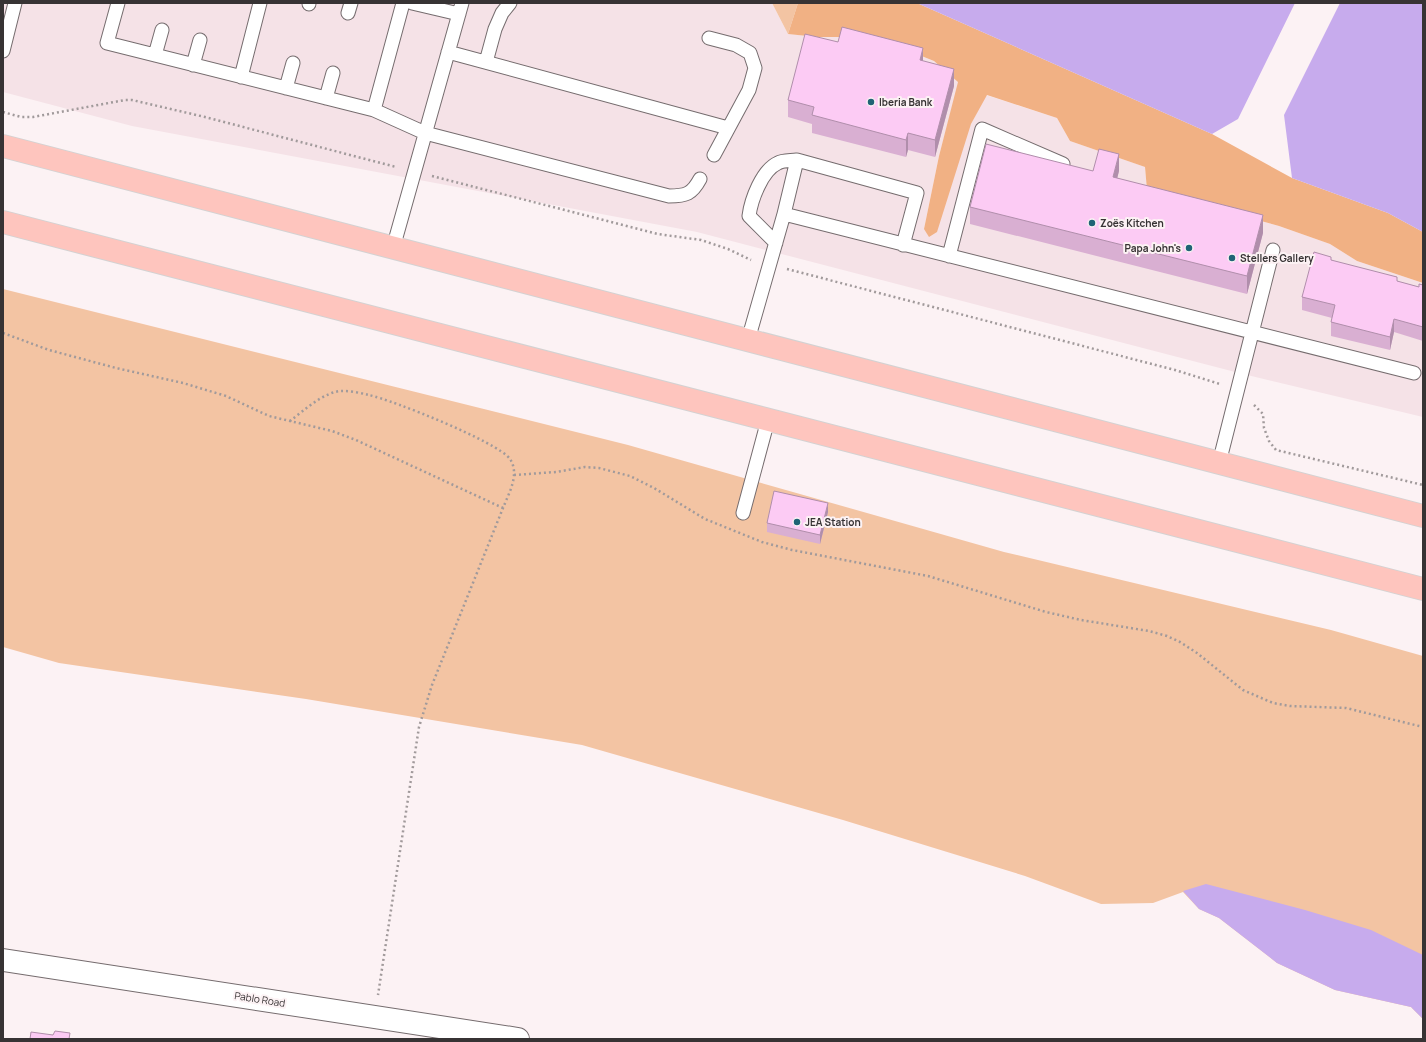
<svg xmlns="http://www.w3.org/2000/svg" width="1426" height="1042" font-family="Manrope,sans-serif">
  <rect width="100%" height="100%" fill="#fcf2f4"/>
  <!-- built -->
  <path fill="#f5e2e7" d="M 3,3 L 772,3 L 788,34 L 817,37 L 874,37 L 934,61 L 959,82 L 939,156 L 924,229 L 971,124 L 986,95 L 1057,118 L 1070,141 L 1145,167 L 1147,190 L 1279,226 L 1330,244 L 1357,261 L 1423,283 L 1423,417 L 1239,373 L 697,232 L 132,126 L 3,92 Z"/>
  <!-- green -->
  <path fill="#f3c4a3" d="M 772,3 L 798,3 L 788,34 Z
    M 3,289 L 628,445 L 1004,552 L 1331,630 L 1423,656 L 1423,1019 L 1411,1007 L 1335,990 L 1277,963 L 1219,918 L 1199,909 L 1183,892 L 1153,903 L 1101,904 L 1025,876 L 843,820 L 582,745 L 306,699 L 59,663 L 3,647 Z"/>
  <!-- forest -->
  <path fill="#f1b184" d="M 798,3 L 917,3 L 1212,134 L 1292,178 L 1388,213 L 1423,232 L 1423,283 L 1357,261 L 1330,244 L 1279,226 L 1147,190 L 1145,167 L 1070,141 L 1057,118 L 987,95 L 971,124 L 937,232 L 929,237 L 924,229 L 939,156 L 958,82 L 934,61 L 874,37 L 817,37 L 788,34 Z"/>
  <!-- water -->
  <path fill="#c7abed" d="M 917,3 L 1295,3 L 1238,119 L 1212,134 Z
    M 1340,3 L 1423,3 L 1423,232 L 1388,213 L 1292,178 L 1284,115 Z
    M 1206,884 L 1305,910 L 1371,930 L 1423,955 L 1423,1019 L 1411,1007 L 1335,990 L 1277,963 L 1219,918 L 1199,909 L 1183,891 Z"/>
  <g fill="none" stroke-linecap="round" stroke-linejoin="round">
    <defs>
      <path id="lane" d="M 118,3 L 107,43 L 374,110 L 403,3
        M 412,3 L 459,14
        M 309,4 L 309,3
        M 348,13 L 351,3
        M 709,38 L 736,45 L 750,53 L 755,68 L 749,90 L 714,155
        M 3,51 L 15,3
        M 448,52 L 728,128
        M 155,55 L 162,30
        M 486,62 L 495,29 L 502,13 L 510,3
        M 193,65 L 200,40
        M 241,77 L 260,3
        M 286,88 L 293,63
        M 326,98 L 333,73
        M 374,110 L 425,133 L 669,196 C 686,196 692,194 700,179
        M 784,214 L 797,160
        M 776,243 L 749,216 C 751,200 762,170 778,163 C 783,160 791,161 797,160 L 917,193 L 903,245
        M 393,248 L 462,3
        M 949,256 L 982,129 L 1063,164
        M 748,340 L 784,214 L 1414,373
        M 1219,463 L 1273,250
        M 743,513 L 768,420"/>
      <path id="street" d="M 3,960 L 518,1039"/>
      <path id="primary" d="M 3,146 L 1423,516
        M 3,222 L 1423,589"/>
    </defs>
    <!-- lane casing -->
    <use href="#lane" stroke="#756c6e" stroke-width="15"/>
    <!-- street casing -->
    <use href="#street" stroke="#756c6e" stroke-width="24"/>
    <!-- primary casing -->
    <use href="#primary" stroke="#d3d2d2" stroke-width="24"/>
    <!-- path -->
    <path stroke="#a19a9b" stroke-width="2.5" stroke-dasharray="2 3" stroke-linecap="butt" d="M 3,112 L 21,117 L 33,117 L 125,100 L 132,100 L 205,117 L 396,167
      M 432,176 L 658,234 L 701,240 L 728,249 L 751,260
      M 787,269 L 1175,370 L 1220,384
      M 3,333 L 49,350 L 116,368 L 183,383 L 226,396 L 269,416 L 332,431 L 356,440 L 503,508
      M 1254,405 L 1263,414 L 1264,428 L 1269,441 L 1276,450 L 1423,485
      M 290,421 C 303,411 325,391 342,391 C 351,391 361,393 369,395 C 392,400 498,442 510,459 C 520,474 509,493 503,508 L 432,685 L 419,727 L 378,995
      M 514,475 L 556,472 L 585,467 L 599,468 L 630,476 L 654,488 L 705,519 L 762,542 L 792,550 L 928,576 L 1046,612 L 1081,620 L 1149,631 L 1167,636 L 1180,642 L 1197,653 L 1243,690 L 1273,703 L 1290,706 L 1346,708 L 1423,727"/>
    <!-- lane -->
    <use href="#lane" stroke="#fff" stroke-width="13"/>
    <!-- street -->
    <use href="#street" stroke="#fff" stroke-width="22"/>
    <!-- primary -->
    <use href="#primary" stroke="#fec5be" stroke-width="22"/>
  </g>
  <!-- wall -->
  <path fill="#d9afd2" d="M 838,42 L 923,61 L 954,86 L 935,157 L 908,150 L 906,157 L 812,133 L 812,124 L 788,117 L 788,100 Z
    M 1119,171 L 1117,178 L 1263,233 L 1247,294 L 970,224 L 970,207 Z
    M 1331,260 L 1397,281 L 1419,287 L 1423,285 L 1423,341 L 1394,332 L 1390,350 L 1331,336 L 1331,322 L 1332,318 L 1302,310 L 1302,297 Z
    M 828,512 L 820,544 L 767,532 L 767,523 Z"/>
  <!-- shaded-wall -->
  <path fill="#b08eab" d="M 923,48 L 923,65 L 920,60 Z
    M 954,69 L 954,86 L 935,157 L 935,140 Z
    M 908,133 L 908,150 L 906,157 L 906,140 Z
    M 1119,154 L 1119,171 L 1113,195 L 1113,177 Z
    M 1263,215 L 1263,233 L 1247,294 L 1247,276 Z
    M 1394,319 L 1394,332 L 1390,350 L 1390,337 Z
    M 828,503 L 828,512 L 820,544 L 820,535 Z"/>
  <!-- building -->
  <path fill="#fccbf4" stroke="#b08eab" d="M 842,27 L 923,48 L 920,60 L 954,69 L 935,140 L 908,133 L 906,140 L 812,115 L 814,107 L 788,100 L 805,34 L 838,42 Z
    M 986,144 L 1093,171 L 1099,149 L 1119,154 L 1113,177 L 1263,215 L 1247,276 L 970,207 Z
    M 1314,252 L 1331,257 L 1331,260 L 1397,277 L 1397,281 L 1419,287 L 1419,284 L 1423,285 L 1423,327 L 1394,319 L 1390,337 L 1331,322 L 1335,305 L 1302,297 Z
    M 774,491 L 828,503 L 820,535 L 767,523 Z
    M 55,1031 L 70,1033 L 69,1039 L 30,1039 L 31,1032 L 53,1035 Z"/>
  <!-- markers -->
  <g fill="#1f6375" stroke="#fcf2f4" stroke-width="1.5">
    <circle cx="871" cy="102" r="4"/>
    <circle cx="1092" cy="223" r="4"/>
    <circle cx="1189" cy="248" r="4"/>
    <circle cx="1232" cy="258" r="4"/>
    <circle cx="797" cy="522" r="4"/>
  </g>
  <g text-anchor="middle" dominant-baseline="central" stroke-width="4" stroke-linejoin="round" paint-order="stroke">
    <!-- poi labels -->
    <g font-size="10" font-weight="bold" fill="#373334" stroke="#fcf2f4" text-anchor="start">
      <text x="879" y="102">Iberia Bank</text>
      <text x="1100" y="223">Zoës Kitchen</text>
      <text x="1181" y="248" text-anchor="end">Papa John's</text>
      <text x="1240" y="258">Stellers Gallery</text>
      <text x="805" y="522">JEA Station</text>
    </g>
    <!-- street labels -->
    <g font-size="10" fill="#373334" stroke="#fcf2f4">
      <text transform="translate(260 999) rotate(9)">Pablo Road</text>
    </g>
  </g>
  <!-- border -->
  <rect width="1426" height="1042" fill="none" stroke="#373334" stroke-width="8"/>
</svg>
